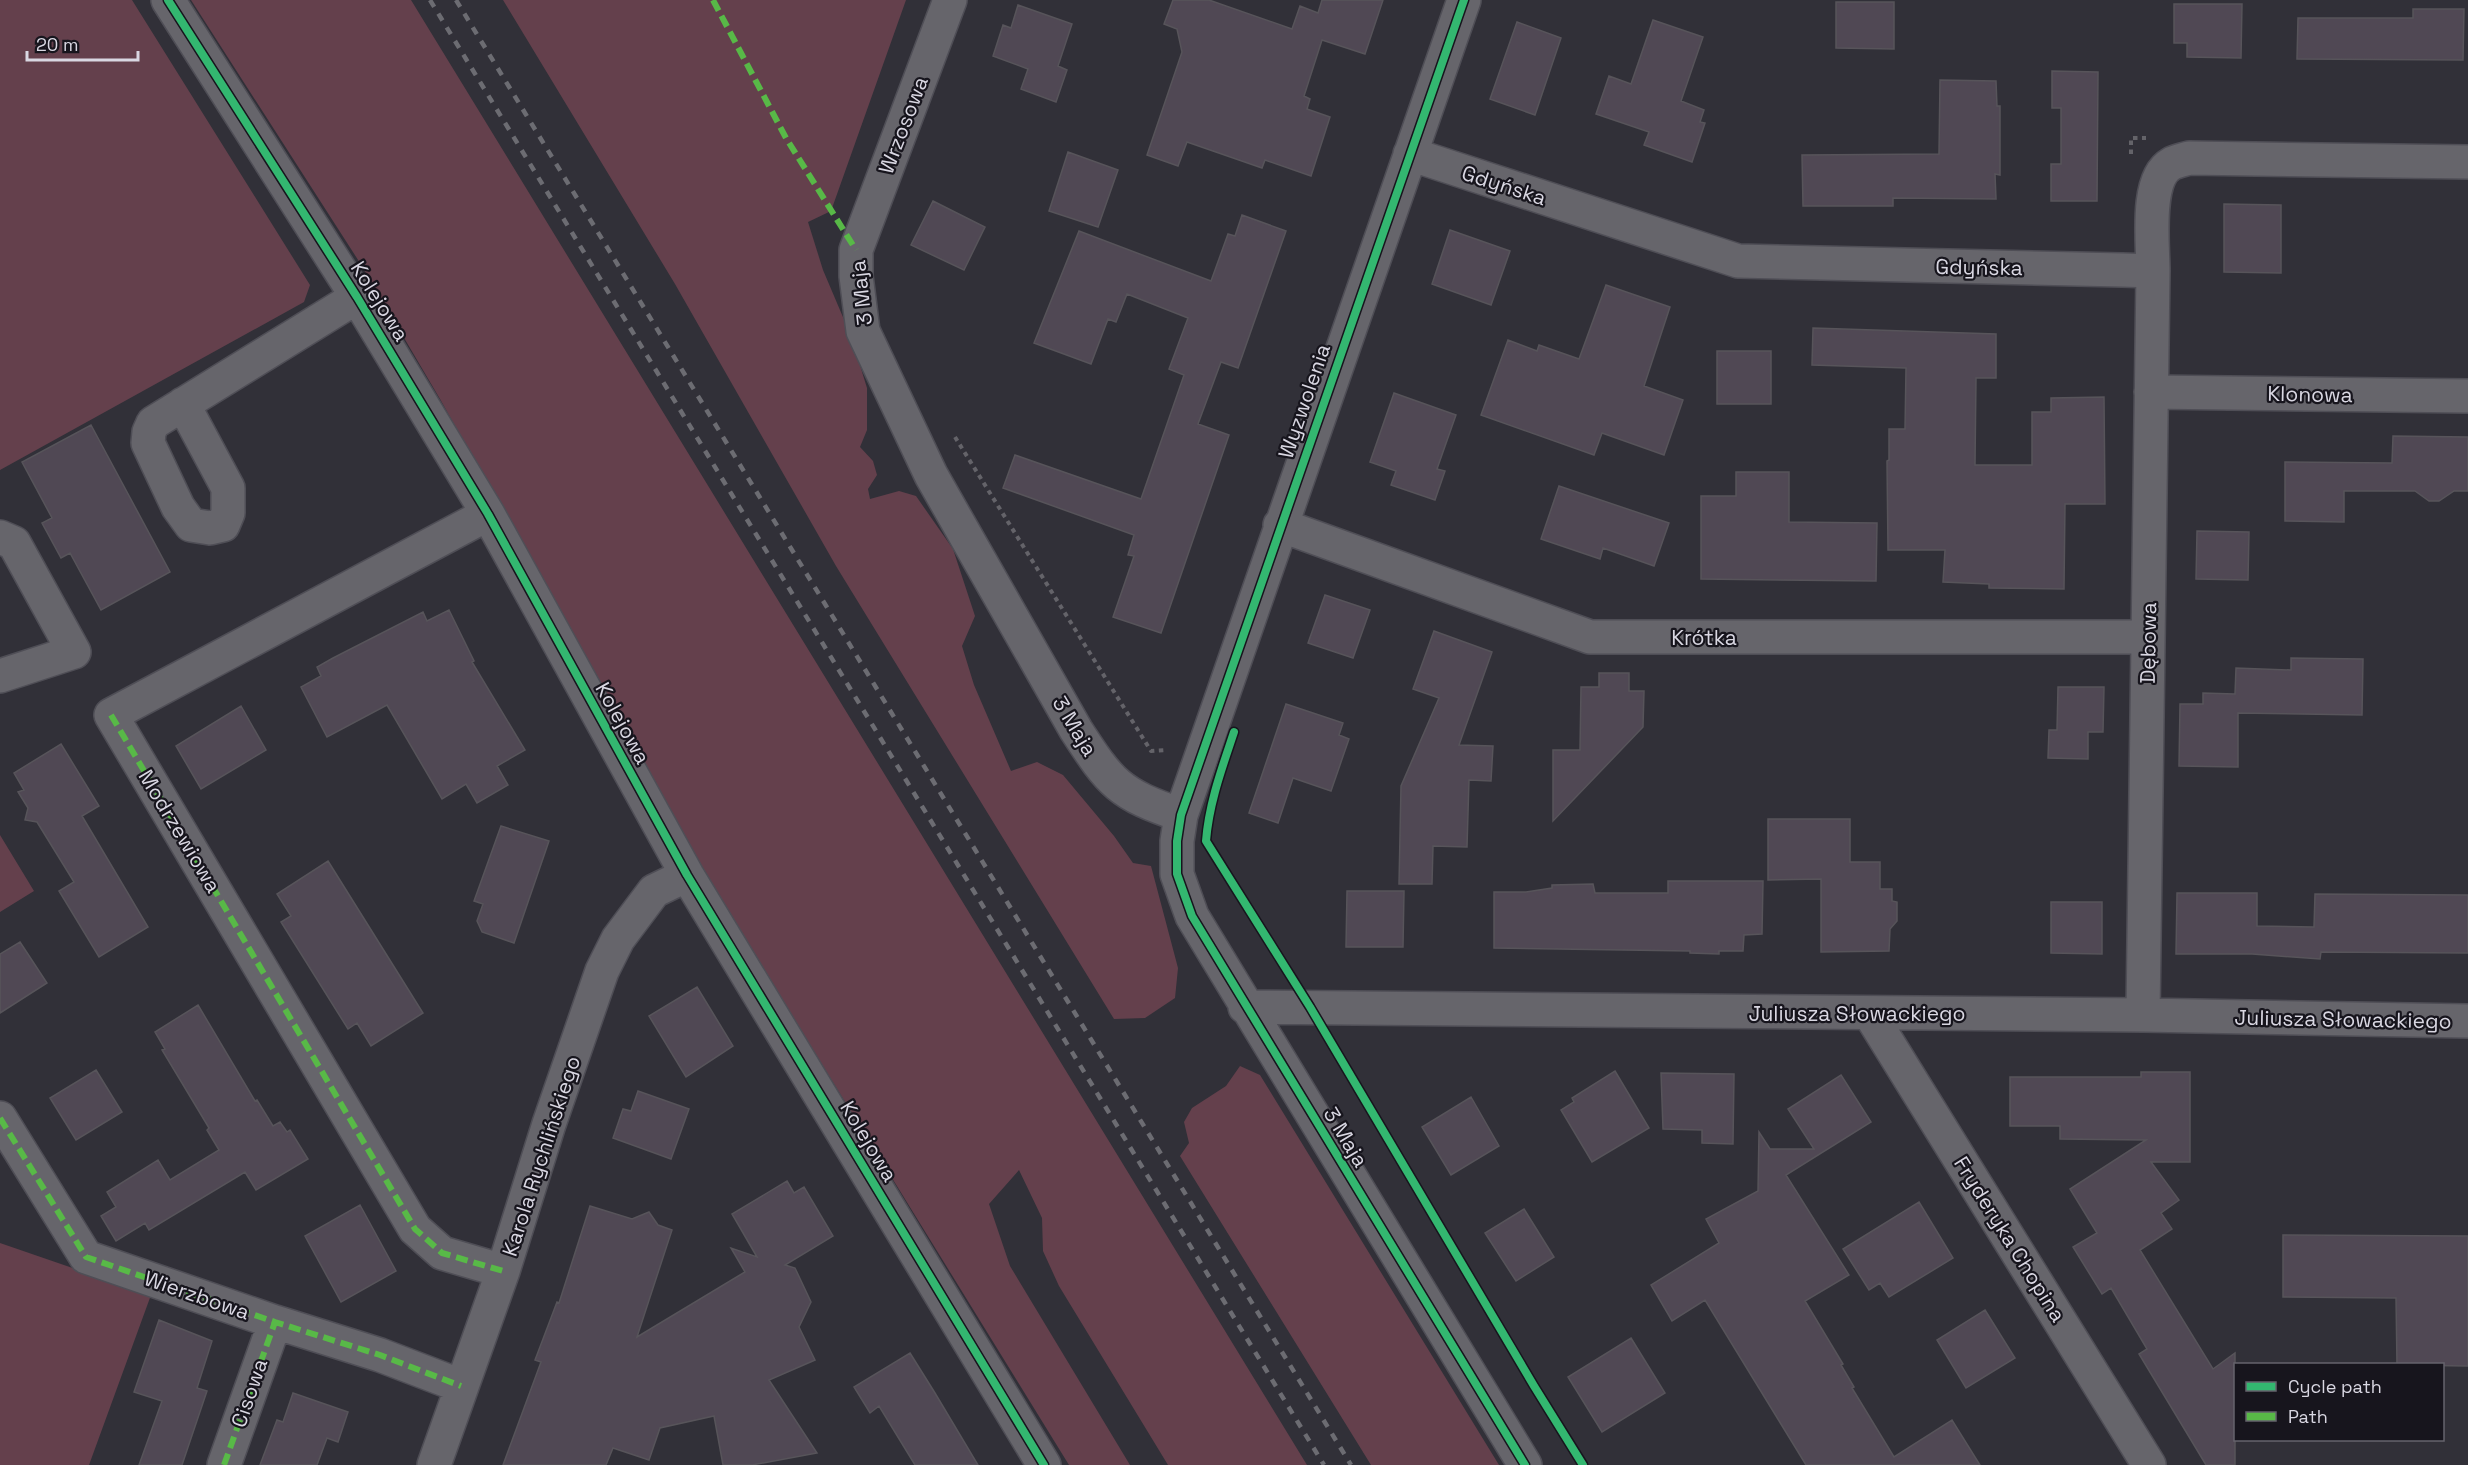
<svg xmlns="http://www.w3.org/2000/svg" width="2468" height="1465" font-family="'Space Grotesk',sans-serif">
  <rect width="100%" height="100%" fill="#313038"/>
  <!-- green -->
  <path fill="#64404c" d="M 0,0 L 132,0 L 310,285 L 304,302 L 0,470 Z
    M 191,0 L 411,0 L 1307,1465 L 1168,1465 L 1059,1286 L 1043,1251 L 1042,1218 L 1019,1170 L 989,1204 L 1010,1266 L 1130,1465 L 1069,1465 L 715,891 L 440,399 L 360,263 Z
    M 503,0 L 906,0 L 831,211 L 808,222 L 823,270 L 851,336 L 867,388 L 867,430 L 860,447 L 873,461 L 877,475 L 868,489 L 870,499 L 899,491 L 916,496 L 953,549 L 975,616 L 962,646 L 974,685 L 1011,771 L 1037,762 L 1063,775 L 1114,836 L 1133,863 L 1151,866 L 1178,968 L 1175,998 L 1145,1018 L 1114,1019 L 836,566 L 675,284 Z
    M 0,835 L 34,891 L 0,912 Z
    M 1240,1066 L 1260,1075 L 1499,1465 L 1371,1465 L 1180,1156 L 1189,1143 L 1184,1122 L 1192,1108 L 1226,1086 Z
    M 0,1243 L 151,1295 L 89,1465 L 0,1465 Z"/>
  <!-- building -->
  <path fill="#504854" stroke="#57545a" stroke-width="1.5" d="M 1173,0 L 1209,0 L 1292,29 L 1300,6 L 1318,13 L 1322,0 L 1383,0 L 1365,54 L 1322,40 L 1304,96 L 1310,99 L 1307,109 L 1330,117 L 1311,176 L 1265,160 L 1262,168 L 1187,142 L 1178,166 L 1147,155 L 1182,52 L 1177,29 L 1164,24 Z
    M 1836,2 L 1894,2 L 1894,49 L 1836,48 Z
    M 2174,4 L 2242,4 L 2241,58 L 2187,57 L 2187,43 L 2174,43 Z
    M 1018,5 L 1072,24 L 1058,66 L 1067,70 L 1056,102 L 1021,89 L 1028,69 L 993,56 L 1003,25 L 1011,28 Z
    M 2413,9 L 2464,9 L 2463,60 L 2297,59 L 2298,18 L 2413,18 Z
    M 1653,20 L 1703,37 L 1681,101 L 1704,110 L 1700,122 L 1705,123 L 1692,162 L 1644,145 L 1649,132 L 1596,114 L 1609,76 L 1631,84 Z
    M 1517,22 L 1561,38 L 1535,115 L 1490,99 Z
    M 2052,71 L 2098,72 L 2097,201 L 2051,201 L 2051,164 L 2061,164 L 2061,108 L 2052,108 Z
    M 1940,80 L 1996,81 L 1997,106 L 2000,106 L 2000,175 L 1995,174 L 1996,199 L 1893,198 L 1893,206 L 1803,206 L 1802,155 L 1939,154 Z
    M 1068,152 L 1118,170 L 1098,227 L 1049,211 Z
    M 933,201 L 985,227 L 964,270 L 911,245 Z
    M 2224,204 L 2281,205 L 2281,273 L 2224,272 Z
    M 1242,215 L 1286,231 L 1238,368 L 1221,362 L 1198,424 L 1229,435 L 1161,633 L 1113,617 L 1134,556 L 1128,555 L 1134,535 L 1003,488 L 1015,455 L 1141,499 L 1184,375 L 1169,369 L 1188,318 L 1127,294 L 1116,322 L 1108,319 L 1091,364 L 1034,343 L 1079,231 L 1211,281 L 1228,234 L 1235,236 Z
    M 1450,230 L 1510,251 L 1491,305 L 1432,284 Z
    M 1606,285 L 1670,307 L 1644,386 L 1683,400 L 1664,455 L 1602,433 L 1594,455 L 1481,415 L 1508,340 L 1537,351 L 1539,345 L 1579,359 Z
    M 1813,328 L 1996,334 L 1996,378 L 1976,378 L 1975,465 L 2032,465 L 2032,412 L 2051,412 L 2051,398 L 2104,397 L 2105,504 L 2065,504 L 2064,589 L 1989,588 L 1989,584 L 1943,582 L 1945,550 L 1888,550 L 1887,461 L 1889,460 L 1889,429 L 1905,429 L 1906,368 L 1812,365 Z
    M 1717,351 L 1771,351 L 1771,404 L 1717,404 Z
    M 1394,393 L 1456,415 L 1437,469 L 1445,471 L 1435,500 L 1391,485 L 1396,471 L 1370,462 Z
    M 91,425 L 170,572 L 101,610 L 70,553 L 61,558 L 42,523 L 52,518 L 22,462 Z
    M 2393,436 L 2468,437 L 2468,491 L 2454,491 L 2439,501 L 2429,501 L 2415,491 L 2344,491 L 2344,522 L 2285,521 L 2285,462 L 2392,463 Z
    M 1736,472 L 1789,472 L 1789,522 L 1877,523 L 1876,581 L 1701,579 L 1701,496 L 1736,496 Z
    M 1559,486 L 1669,523 L 1654,566 L 1603,548 L 1600,559 L 1541,539 Z
    M 2197,531 L 2249,532 L 2248,580 L 2196,579 Z
    M 1325,595 L 1370,610 L 1353,658 L 1308,643 Z
    M 449,610 L 474,661 L 472,662 L 525,750 L 497,766 L 508,785 L 477,803 L 466,784 L 442,799 L 387,705 L 327,737 L 301,687 L 321,676 L 317,667 L 333,658 L 423,612 L 427,621 Z
    M 1434,631 L 1492,652 L 1459,745 L 1493,746 L 1491,781 L 1469,780 L 1467,847 L 1433,846 L 1432,884 L 1399,884 L 1401,786 L 1439,698 L 1413,689 Z
    M 2291,658 L 2363,659 L 2362,715 L 2238,713 L 2238,767 L 2179,766 L 2180,704 L 2203,704 L 2203,693 L 2235,694 L 2236,668 L 2291,670 Z
    M 1599,673 L 1629,673 L 1629,691 L 1644,691 L 1643,727 L 1553,821 L 1553,750 L 1580,750 L 1581,687 L 1599,687 Z
    M 2058,687 L 2104,687 L 2103,732 L 2088,732 L 2088,759 L 2048,758 L 2049,730 L 2057,730 Z
    M 1286,704 L 1343,723 L 1339,735 L 1349,739 L 1331,791 L 1293,778 L 1278,823 L 1249,813 Z
    M 241,706 L 266,750 L 201,789 L 176,746 Z
    M 61,744 L 99,806 L 82,816 L 148,927 L 99,957 L 59,891 L 74,882 L 37,822 L 25,820 L 28,808 L 18,792 L 24,790 L 14,773 Z
    M 1768,819 L 1850,819 L 1850,862 L 1880,862 L 1880,889 L 1892,889 L 1892,901 L 1897,902 L 1897,921 L 1890,929 L 1889,951 L 1821,952 L 1821,879 L 1768,880 Z
    M 501,826 L 549,841 L 514,943 L 482,932 L 477,921 L 483,904 L 474,901 Z
    M 328,861 L 423,1013 L 371,1046 L 357,1023 L 348,1029 L 281,922 L 291,916 L 277,894 Z
    M 1668,881 L 1763,881 L 1762,934 L 1744,935 L 1743,951 L 1719,951 L 1719,954 L 1690,953 L 1690,951 L 1494,948 L 1494,892 L 1526,892 L 1552,888 L 1552,885 L 1593,884 L 1595,893 L 1668,893 Z
    M 1347,891 L 1404,891 L 1403,947 L 1346,947 Z
    M 2177,893 L 2257,893 L 2257,926 L 2314,927 L 2315,894 L 2468,895 L 2468,953 L 2321,952 L 2320,959 L 2252,954 L 2176,954 Z
    M 2051,902 L 2102,902 L 2102,954 L 2051,953 Z
    M 20,942 L 47,983 L 0,1013 L 0,954 Z
    M 697,987 L 733,1046 L 686,1077 L 649,1016 Z
    M 198,1005 L 255,1101 L 257,1100 L 273,1126 L 280,1122 L 287,1132 L 290,1130 L 308,1159 L 256,1190 L 245,1172 L 149,1230 L 145,1223 L 116,1241 L 101,1216 L 116,1207 L 107,1192 L 158,1160 L 170,1180 L 219,1150 L 207,1130 L 209,1128 L 162,1050 L 165,1049 L 155,1032 Z
    M 96,1070 L 122,1112 L 76,1140 L 50,1098 Z
    M 1615,1071 L 1649,1128 L 1592,1162 L 1561,1110 L 1574,1102 L 1572,1098 Z
    M 2141,1072 L 2190,1072 L 2190,1162 L 2151,1162 L 2179,1200 L 2161,1213 L 2172,1229 L 2140,1250 L 2213,1369 L 2235,1353 L 2235,1465 L 2206,1465 L 2139,1354 L 2147,1349 L 2111,1288 L 2102,1294 L 2073,1247 L 2097,1233 L 2070,1189 L 2146,1140 L 2060,1139 L 2060,1126 L 2010,1126 L 2010,1077 L 2141,1077 Z
    M 1661,1073 L 1734,1074 L 1733,1144 L 1702,1143 L 1702,1130 L 1663,1129 Z
    M 1841,1075 L 1871,1122 L 1786,1175 L 1849,1275 L 1805,1301 L 1843,1364 L 1841,1365 L 1854,1387 L 1852,1388 L 1894,1457 L 1952,1420 L 1980,1465 L 1806,1465 L 1705,1300 L 1672,1321 L 1651,1285 L 1719,1243 L 1706,1219 L 1758,1191 L 1759,1132 L 1770,1149 L 1814,1149 L 1788,1109 Z
    M 638,1091 L 689,1109 L 671,1159 L 613,1138 L 623,1109 L 631,1111 Z
    M 1471,1097 L 1499,1146 L 1451,1175 L 1422,1127 Z
    M 787,1181 L 794,1193 L 804,1187 L 833,1236 L 785,1265 L 795,1268 L 811,1302 L 799,1327 L 815,1360 L 769,1380 L 817,1453 L 752,1465 L 723,1465 L 714,1416 L 660,1428 L 649,1460 L 613,1448 L 606,1465 L 503,1465 L 541,1362 L 535,1360 L 557,1302 L 559,1303 L 590,1206 L 632,1219 L 649,1212 L 658,1225 L 672,1230 L 637,1337 L 745,1272 L 731,1248 L 757,1257 L 732,1214 Z
    M 1919,1202 L 1953,1258 L 1889,1297 L 1880,1283 L 1869,1290 L 1843,1249 Z
    M 360,1205 L 396,1271 L 341,1302 L 305,1236 Z
    M 1524,1209 L 1554,1257 L 1516,1281 L 1485,1233 Z
    M 2283,1235 L 2468,1236 L 2468,1366 L 2397,1365 L 2396,1298 L 2283,1297 Z
    M 1985,1310 L 2015,1358 L 1966,1388 L 1937,1340 Z
    M 159,1320 L 212,1341 L 197,1388 L 207,1391 L 182,1465 L 139,1465 L 162,1401 L 134,1392 Z
    M 1631,1338 L 1665,1393 L 1602,1432 L 1568,1377 Z
    M 910,1353 L 935,1393 L 978,1465 L 915,1465 L 879,1406 L 870,1413 L 854,1387 Z
    M 293,1393 L 348,1412 L 338,1442 L 327,1438 L 317,1465 L 260,1465 L 277,1420 L 283,1422 Z"/>
  <g fill="none" stroke-linecap="round" stroke-linejoin="round">
    <defs>
      <path id="minor" d="M 168,0 L 357,297 L 488,514 L 687,875 L 1044,1465
        M 950,0 L 856,250 L 856,276 L 863,331 L 931,475 L 1076,730 C 1111,784 1119,794 1181,815
        M 1464,0 L 1181,815 L 1177,841 L 1177,874 L 1192,916 L 1525,1465
        M 1410,154 L 1738,261 L 2122,270 L 2153,271 C 2153,243 2145,179 2171,164 C 2176,161 2183,160 2189,158 L 2468,162
        M 2151,392 L 2468,396
        M 183,404 L 228,488 L 228,513 L 223,525 L 210,528 L 191,525 L 178,507 L 148,443 L 149,432 L 153,423 L 357,297
        M 488,514 L 111,715 L 415,1229 L 442,1253 L 503,1271
        M 1280,525 L 1590,637 L 2148,637
        M 0,537 L 14,543 L 74,652 L 0,676
        M 1245,1007 L 2143,1015 L 2468,1021
        M 1870,1014 L 2149,1465
        M 2143,1015 L 2153,271
        M 0,1118 L 86,1257 L 275,1322 L 380,1355 L 461,1386
        M 224,1465 L 275,1322
        M 434,1465 L 503,1271 L 549,1124 L 602,971 L 618,939 L 654,891 L 687,875"/>
    </defs>
    <!-- minor casing -->
    <use href="#minor" stroke="#4f4e56" stroke-width="36"/>
    <!-- path -->
    <path stroke="#646369" stroke-width="4" stroke-dasharray="4.5 4.5" stroke-linecap="butt" d="M 2131,154 L 2131,138 L 2146,138
      M 955,437 L 1151,751 L 1166,750"/>
    <!-- minor -->
    <use href="#minor" stroke="#66656b" stroke-width="33"/>
    <!-- rail -->
    <path stroke="#6c6c72" stroke-width="4.5" stroke-dasharray="8 8" stroke-linecap="butt" d="M 430,0 L 1324,1465
      M 456,0 L 1351,1465"/>
    <!-- quiet -->
    <path stroke="#58b947" stroke-width="6" stroke-dasharray="12 6" stroke-linecap="butt" d="M 713,0 L 786,138 L 856,250
      M 111,715 L 415,1229 L 442,1253 L 503,1271
      M 0,1118 L 86,1257 L 275,1322 L 380,1355 L 461,1386
      M 224,1465 L 275,1322"/>
    <defs>
      <path id="cycleway" d="M 168,0 L 357,297 L 488,514 L 687,875 L 1044,1465
        M 1464,0 L 1181,815 L 1177,841 L 1177,874 L 1192,916 L 1525,1465
        M 1234,732 C 1222,768 1209,803 1206,841 L 1310,1007 L 1534,1386 L 1583,1465"/>
    </defs>
    <!-- cycleway casing -->
    <use href="#cycleway" stroke="#17151d" stroke-width="11"/>
    <!-- cycleway -->
    <use href="#cycleway" stroke="#33b770" stroke-width="8"/>
  </g>
  <g text-anchor="middle" dominant-baseline="central" stroke-width="4.5" stroke-linejoin="round" paint-order="stroke">
    <!-- street labels -->
    <g font-size="21" fill="#d9d7e2" stroke="#17151d">
      <text transform="translate(903 125) rotate(-69)">Wrzosowa</text>
      <text transform="translate(1504 185) rotate(18)">Gdyńska</text>
      <text transform="translate(1979 267) rotate(1)">Gdyńska</text>
      <text transform="translate(861 293) rotate(-96)">3 Maja</text>
      <text transform="translate(380 301) rotate(58)">Kolejowa</text>
      <text transform="translate(2310 394) rotate(1)">Klonowa</text>
      <text transform="translate(1304 401) rotate(-71)">Wyzwolenia</text>
      <text x="1704" y="637">Krótka</text>
      <text transform="translate(2148 643) rotate(-89)">Dębowa</text>
      <text transform="translate(623 723) rotate(61)">Kolejowa</text>
      <text transform="translate(1075 726) rotate(59)">3 Maja</text>
      <text transform="translate(180 831) rotate(59)">Modrzewiowa</text>
      <text x="1857" y="1013">Juliusza Słowackiego</text>
      <text transform="translate(2343 1019) rotate(1)">Juliusza Słowackiego</text>
      <text transform="translate(1346 1137) rotate(59)">3 Maja</text>
      <text transform="translate(869 1141) rotate(59)">Kolejowa</text>
      <text transform="translate(541 1156) rotate(-72)">Karola Rychlińskiego</text>
      <text transform="translate(2010 1239) rotate(58)">Fryderyka Chopina</text>
      <text transform="translate(197 1295) rotate(19)">Wierzbowa</text>
      <text transform="translate(249 1393) rotate(-71)">Cisowa</text>
    </g>
  </g>
  <!-- legend -->
  <rect x="2234" y="1363" width="210" height="78" fill="#17151d" stroke="#65636c" stroke-width="1.5"/>
  <rect x="2246" y="1382" width="30" height="9" fill="#33b770" stroke="#65636c" stroke-width="1.5"/>
  <text x="2288" y="1393" font-size="18" fill="#d9d7e2">Cycle path</text>
  <rect x="2246" y="1412" width="30" height="9" fill="#58b947" stroke="#65636c" stroke-width="1.5"/>
  <text x="2288" y="1423" font-size="18" fill="#d9d7e2">Path</text>
  <!-- scale -->
  <path d="M27 51v9h111v-9" fill="none" stroke="#d9d7e2" stroke-width="3"/>
  <text x="36" y="51" font-size="18" fill="#d9d7e2" stroke="#17151d" stroke-width="4.5" paint-order="stroke">20 m</text>
</svg>
